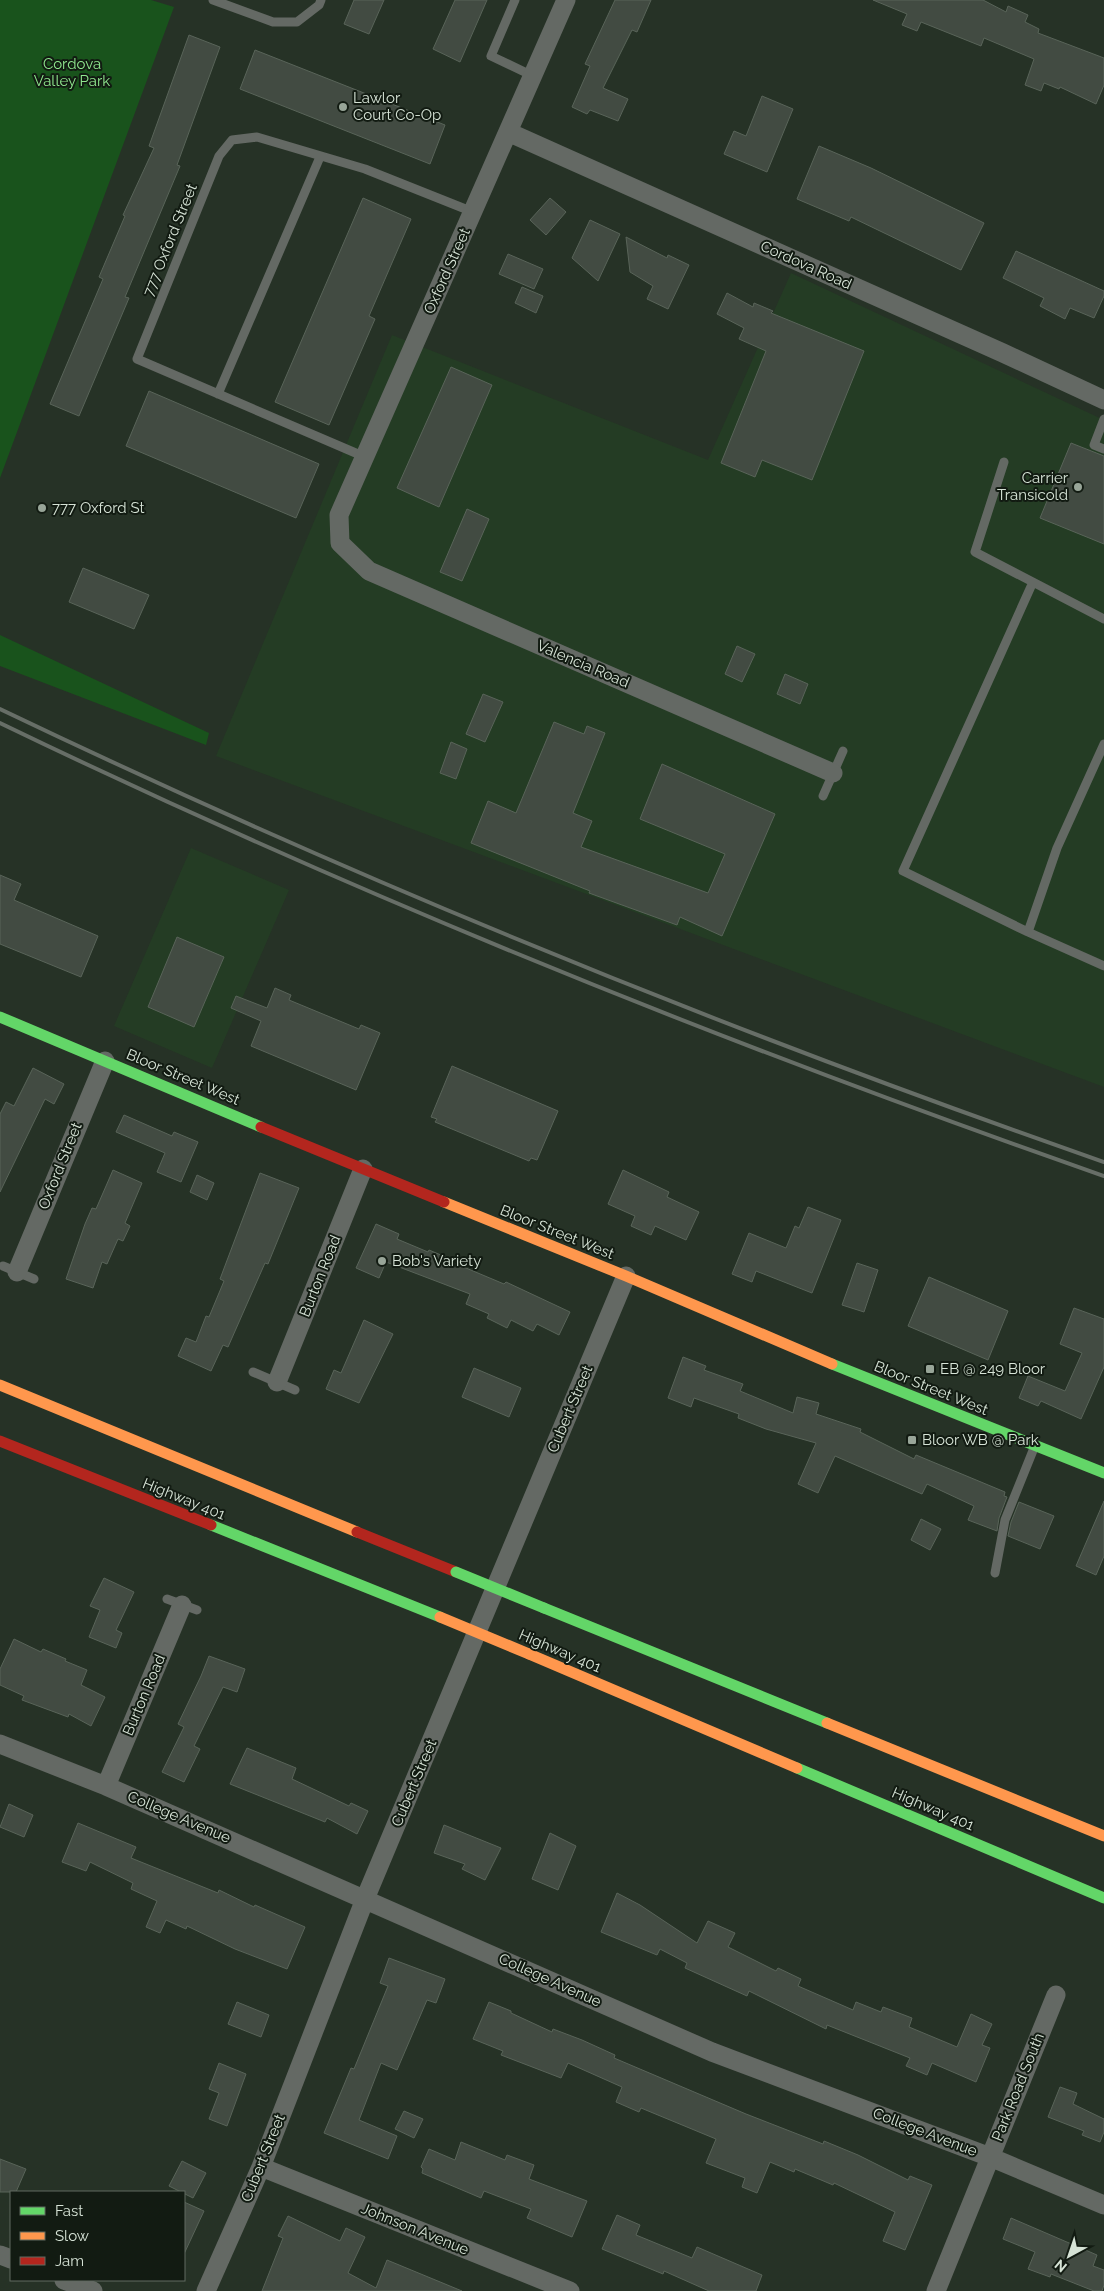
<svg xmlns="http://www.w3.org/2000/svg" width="1104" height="2291" font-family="Raleway,sans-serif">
  <rect width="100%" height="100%" fill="#263226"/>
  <!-- built -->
  <path fill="#243c24" d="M 791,273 L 1104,420 L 1104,1087 L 216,756 L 392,335 L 708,460 Z
    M 191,848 L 289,890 L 212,1068 L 114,1026 Z"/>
  <!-- green -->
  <path fill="#19531c" d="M 0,0 L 151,0 L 174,7 L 0,478 Z
    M 0,635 L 209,733 L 206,745 L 0,666 Z"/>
  <!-- building -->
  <path fill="#424b42" stroke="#596459" d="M 354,0 L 384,0 L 369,34 L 344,24 Z
    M 455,0 L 487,0 L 460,62 L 433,49 Z
    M 615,0 L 651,0 L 637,32 L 632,30 L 603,88 L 628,99 L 618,121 L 590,110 L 587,114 L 572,107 L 590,66 L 585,64 Z
    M 873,0 L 983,0 L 1006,12 L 1008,6 L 1028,15 L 1025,22 L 1039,29 L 1038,33 L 1104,58 L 1104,85 L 1096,104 L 1060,87 L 1059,89 L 1044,83 L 1041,91 L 1025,85 L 1034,59 L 984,38 L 981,46 L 921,22 L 917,31 L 902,25 L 907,14 Z
    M 189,35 L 220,47 L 177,165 L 180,166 L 125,297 L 129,298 L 79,416 L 50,404 L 103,279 L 99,277 L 125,216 L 123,215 L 154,148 L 149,146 Z
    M 255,50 L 445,125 L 430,164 L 240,89 Z
    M 762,96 L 793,109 L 767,172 L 724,154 L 734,131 L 746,136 Z
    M 819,146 L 871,168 L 984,223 L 961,270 L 851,217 L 849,221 L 797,199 Z
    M 363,198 L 411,219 L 369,316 L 375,319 L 329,425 L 275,402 Z
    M 550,198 L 566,212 L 546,235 L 530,220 Z
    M 590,220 L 620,234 L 598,281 L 572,258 Z
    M 626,237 L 667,258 L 668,255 L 689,265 L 668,309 L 647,299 L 653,286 L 630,272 Z
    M 1016,251 L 1104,291 L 1104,296 L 1094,318 L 1070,308 L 1065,319 L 1040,306 L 1044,298 L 1003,278 Z
    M 508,254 L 543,269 L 534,289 L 499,274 Z
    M 522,287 L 543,296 L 536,313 L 515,303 Z
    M 727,293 L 753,307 L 754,303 L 773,311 L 771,313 L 864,351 L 812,480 L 762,460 L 755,477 L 721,463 L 766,351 L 739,339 L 744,328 L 717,314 Z
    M 451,367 L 492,385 L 439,507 L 397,488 Z
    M 149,391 L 319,464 L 296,518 L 126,446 Z
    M 1071,443 L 1104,456 L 1104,544 L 1040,518 Z
    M 467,509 L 489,519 L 462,581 L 440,572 Z
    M 83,568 L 149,595 L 134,629 L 69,602 Z
    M 737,646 L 755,654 L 742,682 L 725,674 Z
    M 785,674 L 808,684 L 800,704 L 777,694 Z
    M 483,694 L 503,702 L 485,742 L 466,734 Z
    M 554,722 L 584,734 L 587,726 L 605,733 L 573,813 L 592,821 L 581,847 L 708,893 L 725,854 L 640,819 L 662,764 L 775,814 L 722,936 L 680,917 L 677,925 L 589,893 L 590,891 L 471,843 L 488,801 L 516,813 Z
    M 451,742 L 467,749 L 456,779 L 440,773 Z
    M 0,875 L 21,884 L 14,900 L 98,936 L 81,977 L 0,944 Z
    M 177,937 L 224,957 L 194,1027 L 148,1007 Z
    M 275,988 L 291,995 L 289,1000 L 359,1029 L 361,1025 L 380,1033 L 356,1090 L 251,1046 L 261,1021 L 231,1008 L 236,996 L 267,1008 Z
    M 452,1066 L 558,1111 L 537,1160 L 531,1158 L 529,1161 L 435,1122 L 437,1119 L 431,1117 Z
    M 33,1068 L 64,1084 L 54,1104 L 45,1099 L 0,1192 L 0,1114 L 6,1102 L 14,1106 Z
    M 124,1115 L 172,1136 L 174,1132 L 198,1142 L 181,1182 L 157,1172 L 165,1153 L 116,1132 Z
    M 113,1170 L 142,1183 L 125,1223 L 130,1226 L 123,1241 L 118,1239 L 107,1264 L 102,1262 L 93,1288 L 66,1279 L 85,1224 L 92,1208 L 96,1209 Z
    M 623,1170 L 669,1192 L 667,1197 L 699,1212 L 686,1240 L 655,1226 L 651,1235 L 631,1226 L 635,1216 L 608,1204 Z
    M 260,1173 L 299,1188 L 268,1264 L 265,1263 L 228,1347 L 223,1345 L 211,1371 L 178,1356 L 186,1338 L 196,1342 L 206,1316 L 209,1317 L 224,1281 L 220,1279 Z
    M 197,1175 L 214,1183 L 207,1200 L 190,1192 Z
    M 808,1207 L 841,1220 L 812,1293 L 756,1271 L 752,1282 L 732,1274 L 749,1233 L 786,1248 L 795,1226 L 799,1228 Z
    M 376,1224 L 399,1234 L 397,1239 L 428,1252 L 429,1250 L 448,1258 L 447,1260 L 504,1284 L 506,1282 L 570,1312 L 559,1335 L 537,1324 L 533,1331 L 511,1320 L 507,1328 L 487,1318 L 489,1314 L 466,1304 L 470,1294 L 386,1262 L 379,1278 L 356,1268 Z
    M 857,1263 L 878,1270 L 864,1312 L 842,1305 Z
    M 929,1277 L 1008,1311 L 988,1360 L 908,1326 Z
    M 1074,1308 L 1104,1319 L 1104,1367 L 1081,1419 L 1041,1401 L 1038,1406 L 1019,1398 L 1028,1376 L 1065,1391 L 1082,1353 L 1060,1344 Z
    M 364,1320 L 393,1334 L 359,1403 L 326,1389 L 334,1370 L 341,1373 Z
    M 683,1357 L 706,1366 L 704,1370 L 743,1384 L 740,1391 L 793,1413 L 797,1397 L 819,1403 L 816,1414 L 861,1429 L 860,1432 L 914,1459 L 916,1455 L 1005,1492 L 1004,1496 L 1007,1497 L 999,1518 L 997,1531 L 968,1520 L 974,1506 L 927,1484 L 922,1494 L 835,1456 L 818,1493 L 798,1484 L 816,1443 L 766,1429 L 738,1418 L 739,1414 L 694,1398 L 691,1407 L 668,1398 Z
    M 474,1368 L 521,1388 L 509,1417 L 462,1397 Z
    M 1104,1501 L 1104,1556 L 1096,1575 L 1076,1566 Z
    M 1019,1502 L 1054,1516 L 1040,1549 L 1008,1536 L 1011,1522 Z
    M 921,1519 L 941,1529 L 930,1550 L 911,1540 Z
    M 104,1578 L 134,1592 L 116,1630 L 122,1633 L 116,1648 L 89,1637 L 100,1610 L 90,1606 Z
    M 14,1639 L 41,1652 L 43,1649 L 66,1659 L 65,1661 L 87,1670 L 81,1685 L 105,1697 L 91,1726 L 69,1714 L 68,1717 L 22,1700 L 24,1696 L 0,1685 L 0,1669 Z
    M 209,1656 L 245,1669 L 237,1692 L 223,1687 L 194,1746 L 200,1749 L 184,1782 L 162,1772 L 184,1727 L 178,1724 L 201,1676 Z
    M 247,1748 L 296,1768 L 292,1779 L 349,1806 L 351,1803 L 368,1811 L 357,1834 L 327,1818 L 325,1822 L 230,1784 Z
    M 9,1804 L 33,1815 L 24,1837 L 0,1827 Z
    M 78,1823 L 136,1847 L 131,1858 L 218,1893 L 219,1890 L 254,1907 L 255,1905 L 305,1927 L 287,1969 L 235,1949 L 187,1926 L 186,1929 L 166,1920 L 160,1933 L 146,1927 L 157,1901 L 131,1889 L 133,1883 L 90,1862 L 86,1871 L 62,1862 Z
    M 444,1825 L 501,1848 L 485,1880 L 462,1869 L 465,1864 L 434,1853 Z
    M 550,1833 L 576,1846 L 558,1890 L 532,1879 Z
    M 617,1893 L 640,1905 L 697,1943 L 708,1921 L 735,1933 L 728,1947 L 776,1971 L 778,1968 L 801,1979 L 798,1986 L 853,2010 L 856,2002 L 881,2012 L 883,2007 L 912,2018 L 909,2027 L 957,2047 L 971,2014 L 992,2024 L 982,2045 L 990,2048 L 976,2082 L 932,2063 L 927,2075 L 906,2066 L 910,2058 L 827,2025 L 826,2029 L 749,1991 L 747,1996 L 685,1968 L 687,1963 L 660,1949 L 657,1955 L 601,1932 Z
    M 389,1958 L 445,1979 L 436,2003 L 427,2000 L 397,2070 L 381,2063 L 359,2120 L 397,2136 L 388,2159 L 324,2133 L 351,2068 L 354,2069 L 388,1986 L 380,1983 Z
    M 237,2002 L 269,2015 L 261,2037 L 228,2024 Z
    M 489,2002 L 511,2011 L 511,2013 L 552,2032 L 553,2029 L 582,2040 L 615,2055 L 614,2058 L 746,2114 L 823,2144 L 824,2141 L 858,2155 L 908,2180 L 910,2176 L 932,2185 L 905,2250 L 883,2241 L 895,2212 L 834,2183 L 833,2185 L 795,2169 L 794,2172 L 770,2162 L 757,2193 L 742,2187 L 745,2178 L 706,2163 L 716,2139 L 641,2108 L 639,2112 L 616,2102 L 622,2087 L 568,2063 L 561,2078 L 501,2055 L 503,2051 L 473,2039 Z
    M 219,2063 L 246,2074 L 227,2126 L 209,2119 L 219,2093 L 209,2089 Z
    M 1060,2087 L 1077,2093 L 1073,2104 L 1104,2119 L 1104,2132 L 1100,2142 L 1082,2135 L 1084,2131 L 1048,2117 Z
    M 404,2111 L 423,2119 L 414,2138 L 395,2129 Z
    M 461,2142 L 505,2160 L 507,2155 L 534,2165 L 529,2179 L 587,2201 L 572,2237 L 527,2218 L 531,2209 L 484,2191 L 481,2198 L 422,2173 L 423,2169 L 421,2167 L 429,2149 L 455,2160 Z
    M 0,2159 L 26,2169 L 16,2192 L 0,2192 Z
    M 182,2161 L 206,2173 L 193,2198 L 169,2186 Z
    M 184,2202 L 204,2211 L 184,2254 Z
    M 617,2215 L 640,2225 L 636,2235 L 692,2258 L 697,2247 L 762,2275 L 756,2291 L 709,2291 L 664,2271 L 663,2274 L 602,2249 Z
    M 288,2216 L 340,2241 L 346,2228 L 365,2237 L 348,2273 L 376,2288 L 387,2260 L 462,2291 L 262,2291 L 283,2238 L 278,2236 Z
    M 1011,2218 L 1097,2255 L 1093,2266 L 1104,2270 L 1104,2285 L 1102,2291 L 1094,2291 L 1051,2274 L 1050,2277 L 1028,2269 L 1035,2252 L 1003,2239 Z"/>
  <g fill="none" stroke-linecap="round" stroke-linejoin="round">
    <!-- lane -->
    <path stroke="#646964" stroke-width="9" d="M 213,0 L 273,22 L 297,22 L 319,5 L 321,0
      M 515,0 L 491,56 L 533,76
      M 218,394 L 320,157
      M 1104,419 L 1094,445 L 1104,449
      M 365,457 L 137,359 L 219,156 L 232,140 L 257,137 L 365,169 L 473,212
      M 1004,462 L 975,552 L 1104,619
      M 1104,744 L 1057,848 L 1028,932 L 1104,966
      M 823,796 L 843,751
      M 1028,932 L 903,871 L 1033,582
      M 3,1266 L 34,1279
      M 253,1372 L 295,1390
      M 995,1573 L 1005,1520 L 1034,1448
      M 167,1599 L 197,1610"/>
    <!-- street -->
    <path stroke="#646964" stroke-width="19" d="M 566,0 L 339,515 L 340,543 L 369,571 L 833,773
      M 508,132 L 1003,353 L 1104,400
      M 17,1272 L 105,1061
      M 277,1382 L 363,1169
      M 0,1744 L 106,1786 L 712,2052 L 990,2157 L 1104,2205
      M 106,1786 L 182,1605
      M 261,2167 L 570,2291
      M 0,2255 L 11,2259
      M 64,2280 L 93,2291
      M 206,2291 L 261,2167 L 365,1899 L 626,1276
      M 936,2291 L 1056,1995"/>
    <!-- fast -->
    <path stroke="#63d668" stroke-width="11" d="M 0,1017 L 261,1127
      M 832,1364 L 1104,1473
      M 211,1525 L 440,1617
      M 544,1608 L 827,1723
      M 797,1768 L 1104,1898"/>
    <!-- slow -->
    <path stroke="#ff974d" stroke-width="11" d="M 444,1202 L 626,1276 L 832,1364
      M 0,1385 L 357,1532
      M 529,1654 L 797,1768
      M 827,1723 L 1104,1836"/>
    <!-- jam -->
    <path stroke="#b3261e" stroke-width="11" d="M 261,1127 L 444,1202
      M 0,1441 L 211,1525
      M 357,1532 L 456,1572"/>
    <!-- rail -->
    <path stroke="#676e67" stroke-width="4" d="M 0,709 C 359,881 728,1031 1104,1162
      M 0,723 C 358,896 728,1045 1104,1176"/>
    <!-- fast-bridge -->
    <path stroke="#63d668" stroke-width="11" d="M 456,1572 L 544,1608"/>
    <!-- slow-bridge -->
    <path stroke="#ff974d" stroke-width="11" d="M 440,1617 L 529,1654"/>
  </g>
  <!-- markers -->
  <g fill="#98a598" stroke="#121b12" stroke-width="2">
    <circle cx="343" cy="107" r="5"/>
    <circle cx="1078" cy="487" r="5"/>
    <circle cx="42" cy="508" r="5"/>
    <circle cx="382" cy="1261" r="5"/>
    <rect x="925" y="1364" width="10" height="10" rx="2.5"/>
    <rect x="907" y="1435" width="10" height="10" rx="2.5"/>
  </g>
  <g text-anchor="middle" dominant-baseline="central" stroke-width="4" stroke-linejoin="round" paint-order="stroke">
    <!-- park labels -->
    <g font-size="15" fill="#90e78f" stroke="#121b12">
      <text x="72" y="64">Cordova<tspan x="72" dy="17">Valley Park</tspan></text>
    </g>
    <!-- poi labels -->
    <g font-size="15" fill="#d6e3d6" stroke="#121b12" text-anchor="start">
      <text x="353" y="98">Lawlor<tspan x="353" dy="17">Court Co-Op</tspan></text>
      <text x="1068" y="478" text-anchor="end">Carrier<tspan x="1068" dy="17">Transicold</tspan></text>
      <text x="52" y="508">777 Oxford St</text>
      <text x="392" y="1261">Bob's Variety</text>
      <text x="940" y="1369">EB @ 249 Bloor</text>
      <text x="922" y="1440">Bloor WB @ Park</text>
    </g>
    <!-- street labels -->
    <g font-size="15" fill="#d6e3d6" stroke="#121b12">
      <text transform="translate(170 240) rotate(-68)">777 Oxford Street</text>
      <text transform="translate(806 265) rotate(24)">Cordova Road</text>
      <text transform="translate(447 271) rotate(-66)">Oxford Street</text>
      <text transform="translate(583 664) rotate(23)">Valencia Road</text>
      <text transform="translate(183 1077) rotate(23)">Bloor Street West</text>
      <text transform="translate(60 1166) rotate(-68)">Oxford Street</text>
      <text transform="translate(557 1232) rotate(22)">Bloor Street West</text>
      <text transform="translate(320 1276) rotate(-68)">Burton Road</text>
      <text transform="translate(931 1388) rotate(22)">Bloor Street West</text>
      <text transform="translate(570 1409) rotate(-67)">Cubert Street</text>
      <text transform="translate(184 1499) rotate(22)">Highway 401</text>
      <text transform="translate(560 1651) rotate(23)">Highway 401</text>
      <text transform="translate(144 1695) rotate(-67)">Burton Road</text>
      <text transform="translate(414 1783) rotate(-67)">Cubert Street</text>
      <text transform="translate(933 1809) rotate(23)">Highway 401</text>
      <text transform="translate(179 1817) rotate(23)">College Avenue</text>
      <text transform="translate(550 1980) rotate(24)">College Avenue</text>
      <text transform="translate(1018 2087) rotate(-68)">Park Road South</text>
      <text transform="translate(925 2132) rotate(21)">College Avenue</text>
      <text transform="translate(263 2158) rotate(-68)">Cubert Street</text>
      <text transform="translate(415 2229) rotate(22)">Johnson Avenue</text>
    </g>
  </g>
  <!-- legend -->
  <rect x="10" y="2191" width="175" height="90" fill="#121b12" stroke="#606b60"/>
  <rect x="20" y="2207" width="25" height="8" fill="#63d668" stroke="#606b60"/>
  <text x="55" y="2216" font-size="15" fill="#d6e3d6">Fast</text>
  <rect x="20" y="2232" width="25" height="8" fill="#ff974d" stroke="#606b60"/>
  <text x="55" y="2241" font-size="15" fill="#d6e3d6">Slow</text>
  <rect x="20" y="2257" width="25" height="8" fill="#b3261e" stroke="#606b60"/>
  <text x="55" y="2266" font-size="15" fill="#d6e3d6">Jam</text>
  <!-- north arrow -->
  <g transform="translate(1069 2256) rotate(220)" stroke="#121b12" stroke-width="4" paint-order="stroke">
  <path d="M0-4L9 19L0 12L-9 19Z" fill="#d6e3d6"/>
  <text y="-8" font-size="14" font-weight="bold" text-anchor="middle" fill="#d6e3d6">N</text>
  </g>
</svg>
